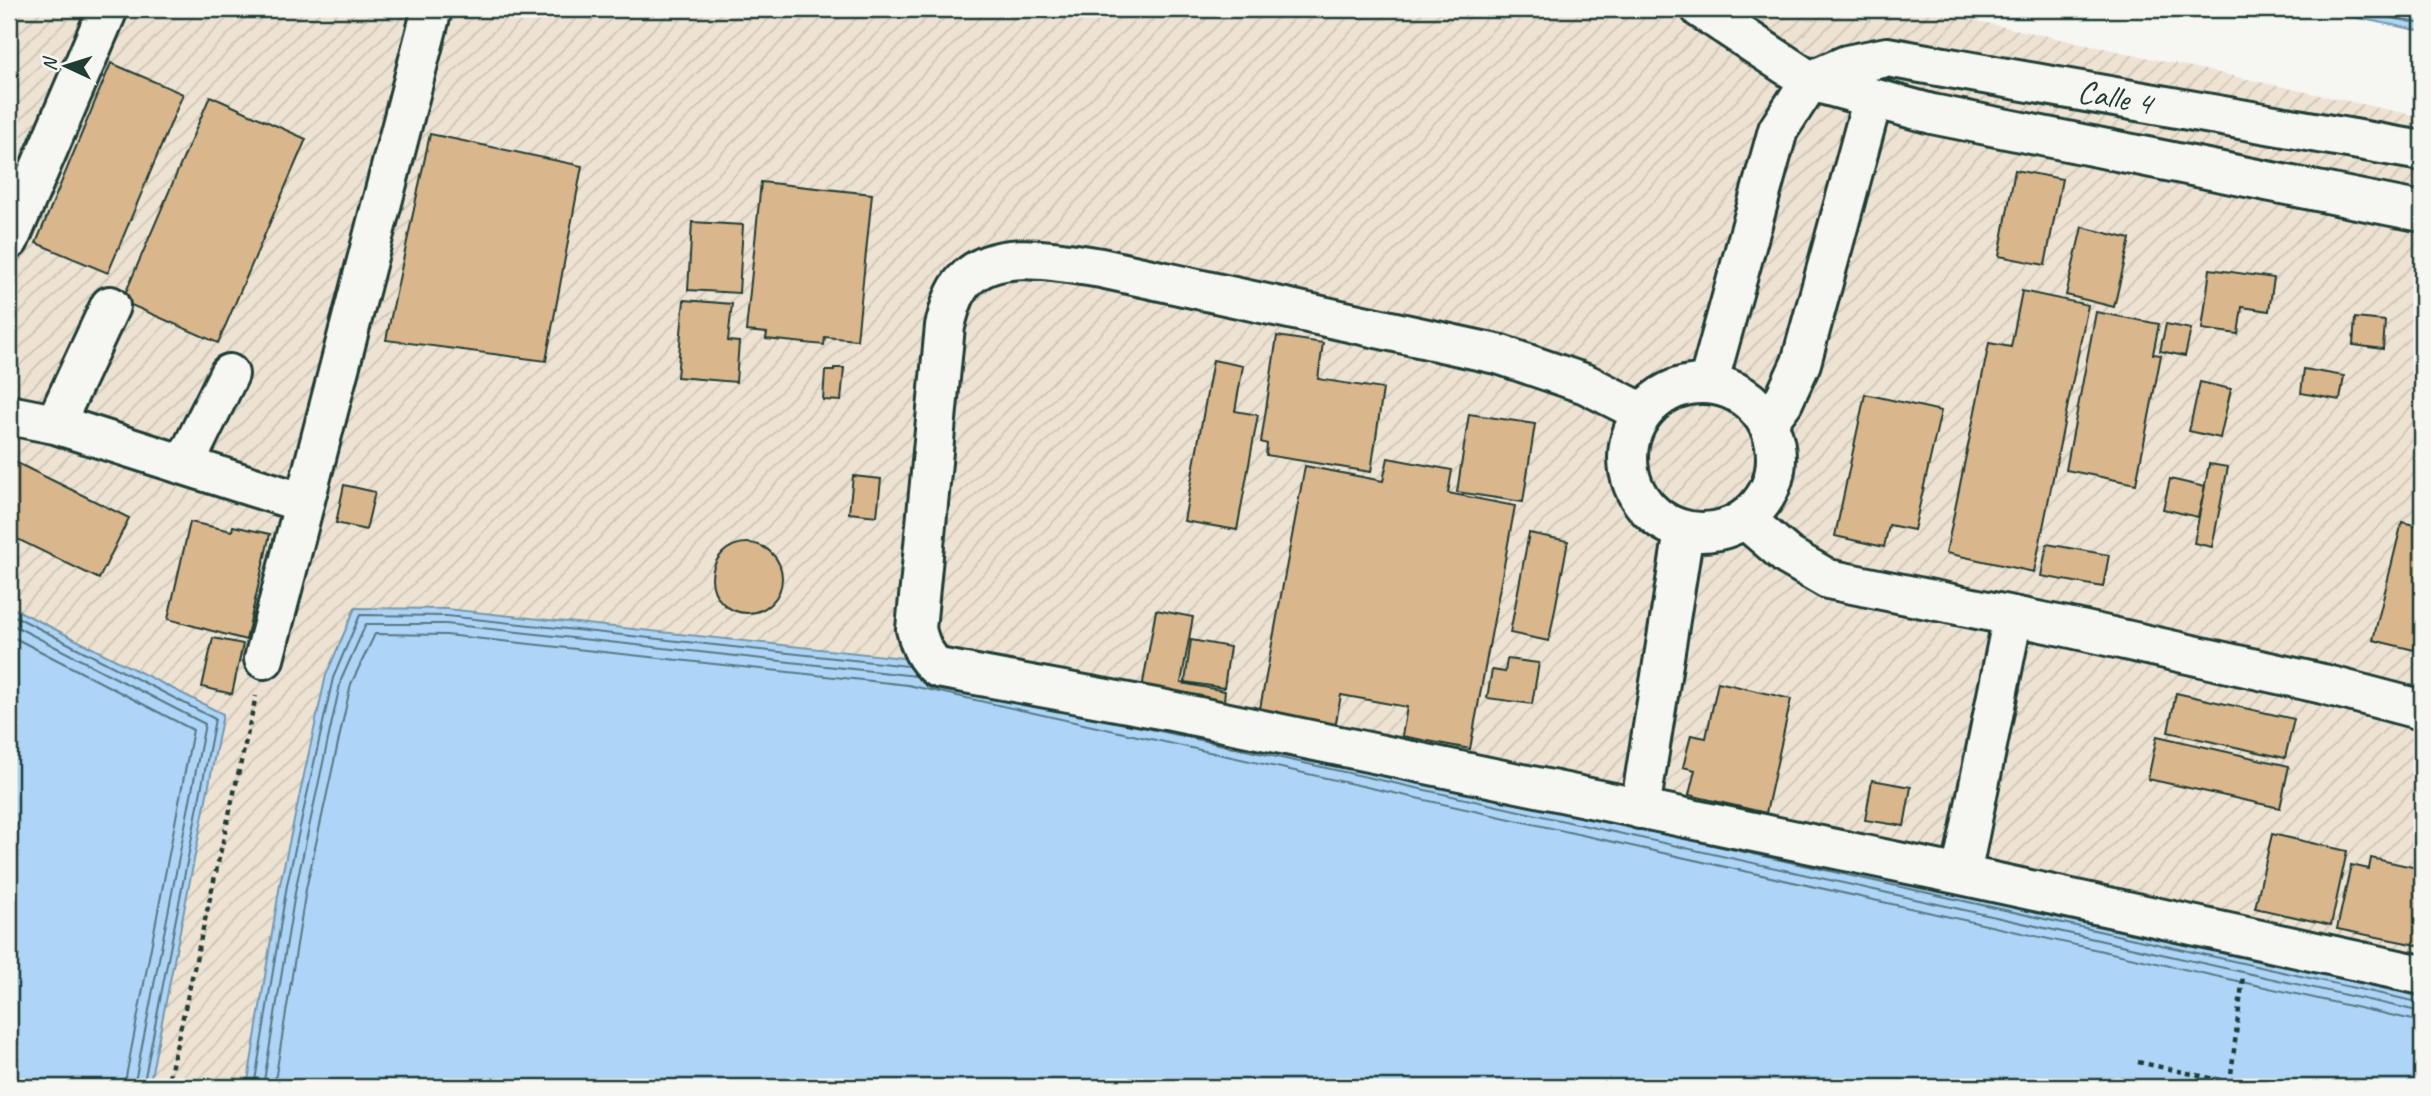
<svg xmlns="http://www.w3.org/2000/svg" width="2431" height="1096" font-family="Caveat,sans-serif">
  <defs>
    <pattern id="industrial-furrows" width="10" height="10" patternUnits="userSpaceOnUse" patternTransform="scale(1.75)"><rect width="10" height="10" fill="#eee3d3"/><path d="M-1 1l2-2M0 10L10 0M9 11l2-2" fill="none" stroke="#ccc4b6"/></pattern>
  </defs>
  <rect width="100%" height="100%" fill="#f6f6f2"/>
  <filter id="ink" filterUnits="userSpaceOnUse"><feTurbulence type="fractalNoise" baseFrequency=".0143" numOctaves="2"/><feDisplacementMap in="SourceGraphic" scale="14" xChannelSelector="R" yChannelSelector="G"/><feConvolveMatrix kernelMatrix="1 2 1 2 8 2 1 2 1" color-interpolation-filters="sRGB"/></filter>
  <g filter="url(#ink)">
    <!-- industrial -->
    <path fill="url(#industrial-furrows)" d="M 9,9 L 1922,9 L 2422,117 L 2422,997 L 912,659 L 447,609 L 355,608 L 326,675 L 280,884 L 247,1087 L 149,1087 L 223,715 L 9,606 Z"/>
    <!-- water -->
    <path fill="#aed4f7" stroke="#7598a9" stroke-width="2" d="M 2314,9 L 2422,9 L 2422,31 Z
      M 9,606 L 223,714 L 149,1087 L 9,1087 Z
      M 355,608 L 447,609 L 912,659 L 2422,997 L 2422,1087 L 247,1087 L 280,884 L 326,675 Z"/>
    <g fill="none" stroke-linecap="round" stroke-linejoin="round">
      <!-- shore -->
      <path stroke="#587982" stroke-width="2" d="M 2349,9 L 2422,24
        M 9,613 L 215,719 L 143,1087
        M 9,623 L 205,724 L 134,1087
        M 9,635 L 193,730 L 124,1087
        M 1151,729 L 2422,1012
        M 1699,842 L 2422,1003
        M 254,1087 L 287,885 L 333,678 L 360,615 L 447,616 L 908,666
        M 263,1087 L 296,887 L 341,680 L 366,624 L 446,624 L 916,676
        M 274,1087 L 306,889 L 351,684 L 375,634 L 446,635 L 908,685 L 2422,1022"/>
    </g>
    <!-- building -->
    <path fill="#dab68c" stroke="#1f3d34" stroke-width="2" d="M 111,63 L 183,94 L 108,273 L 36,243 Z
      M 210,96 L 306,139 L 218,343 L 122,301 Z
      M 430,134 L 582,166 L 546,361 L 386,340 Z
      M 2015,170 L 2062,179 L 2045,265 L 1999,256 Z
      M 761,182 L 872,194 L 857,340 L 825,337 L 824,345 L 766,339 L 767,333 L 746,331 Z
      M 692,222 L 743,225 L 739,293 L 688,290 Z
      M 2082,227 L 2130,239 L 2114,307 L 2066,295 Z
      M 2210,269 L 2274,278 L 2269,311 L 2242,307 L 2238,334 L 2202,329 Z
      M 2022,291 L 2088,305 L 2034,572 L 1946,553 L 1989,343 L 2011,347 Z
      M 684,300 L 732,304 L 728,341 L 739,342 L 736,382 L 677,377 Z
      M 2096,312 L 2159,324 L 2153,354 L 2161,355 L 2136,484 L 2066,470 Z
      M 2355,318 L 2385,321 L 2383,349 L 2353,345 Z
      M 2166,324 L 2191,329 L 2185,356 L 2160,351 Z
      M 1277,336 L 1323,343 L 1318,379 L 1383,389 L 1371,472 L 1266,455 L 1267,444 L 1261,442 Z
      M 1213,360 L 1243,366 L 1235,411 L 1258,415 L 1237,530 L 1184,521 Z
      M 834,368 L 844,368 L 841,401 L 823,400 L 825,371 L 834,371 Z
      M 2304,369 L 2344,376 L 2340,400 L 2301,393 Z
      M 2200,382 L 2231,389 L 2220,438 L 2189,431 Z
      M 1865,394 L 1941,411 L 1914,530 L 1889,525 L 1884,547 L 1835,536 Z
      M 1469,414 L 1535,424 L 1523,502 L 1457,492 Z
      M 1388,458 L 1452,470 L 1448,493 L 1515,506 L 1470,749 L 1402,736 L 1407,707 L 1341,695 L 1335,728 L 1259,714 L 1305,466 L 1383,481 Z
      M 11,460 L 129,518 L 99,579 L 9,535 Z
      M 2209,464 L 2228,467 L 2212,547 L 2194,543 Z
      M 853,476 L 881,479 L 877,516 L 849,513 Z
      M 2170,479 L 2205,487 L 2198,517 L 2163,509 Z
      M 344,485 L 375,492 L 366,530 L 336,523 Z
      M 190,522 L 232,531 L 233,526 L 270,534 L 246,640 L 168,619 Z
      M 2402,522 L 2422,527 L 2422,640 L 2417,639 L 2414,650 L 2373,640 Z
      M 1529,533 L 1568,541 L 1549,641 L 1510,633 Z
      M712 578a35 35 0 1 1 70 0a35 35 0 1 1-70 0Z
      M 2047,544 L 2109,555 L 2103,587 L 2041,576 Z
      M 1156,610 L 1193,617 L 1181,683 L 1225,691 L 1223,709 L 1141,694 Z
      M 213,638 L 243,644 L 232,694 L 202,687 Z
      M 1191,640 L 1230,647 L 1224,688 L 1185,682 Z
      M 1507,659 L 1539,663 L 1532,704 L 1487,698 L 1492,670 L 1505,672 Z
      M 1718,682 L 1791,699 L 1766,813 L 1689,795 L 1695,770 L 1683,767 L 1691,735 L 1706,738 Z
      M 2176,693 L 2294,719 L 2285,758 L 2168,732 Z
      M 2157,736 L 2289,766 L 2280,808 L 2148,779 Z
      M 1872,780 L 1911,787 L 1904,826 L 1865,820 Z
      M 2272,834 L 2347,851 L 2331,925 L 2255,908 Z
      M 2371,858 L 2422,869 L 2422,946 L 2337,929 L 2351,865 L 2369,869 Z"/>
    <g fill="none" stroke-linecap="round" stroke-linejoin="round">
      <defs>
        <path id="minor" d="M 1701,9 L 1810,81 L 1932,114 L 2422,212
          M 9,240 L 108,9
          M1628 458a74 74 0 1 1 148 0a74 74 0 1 1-148 0Z
          M 1708,384 L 1778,130 L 1810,81 L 1847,65 L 1887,57 L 2422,151
          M 1643,413 L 1586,384 L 1501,355 L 1101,268 C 1060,262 996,246 964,281 C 953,293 949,311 945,326 L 916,629 C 920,645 925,658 938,668 L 1166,710 L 1961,875
          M 9,415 L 55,424 L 304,503
          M 1767,423 L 1783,402 L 1801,363 L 1873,98
          M 55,424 L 110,306
          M 184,465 L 229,374
          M 1745,519 L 1788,556 L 1828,579 L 2067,627 L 2323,684 L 2422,710
          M 2013,616 L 1961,875 L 2422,975
          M 264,659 L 432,9
          M 1640,809 L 1684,531"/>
      </defs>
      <!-- minor casing -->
      <use href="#minor" stroke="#1f3d34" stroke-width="44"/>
      <!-- path -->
      <path stroke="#1f3d34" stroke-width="4.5" stroke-dasharray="5 5" stroke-linecap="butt" d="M 2138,1062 L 2251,1087
        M 2230,1083 L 2243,976
        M 167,1087 L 256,696"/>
      <!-- minor -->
      <use href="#minor" stroke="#f6f6f2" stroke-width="38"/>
    </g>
  </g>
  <g text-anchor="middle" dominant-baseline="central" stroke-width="6" stroke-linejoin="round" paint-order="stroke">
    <!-- street labels -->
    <g font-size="33" fill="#1f3d34" stroke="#f6f6f2">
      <text transform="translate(2115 97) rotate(10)">Calle 4</text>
    </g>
  </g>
  <!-- margin -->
  <rect width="2431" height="1096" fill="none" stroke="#f6f6f2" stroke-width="35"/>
  <rect x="18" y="18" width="2396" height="1061" fill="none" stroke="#1f3d34" stroke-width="2.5" filter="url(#ink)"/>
  <!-- north arrow -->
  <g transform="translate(66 66) rotate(274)" stroke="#f6f6f2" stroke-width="5" paint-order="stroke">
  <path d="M0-5L12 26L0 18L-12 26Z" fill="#1f3d34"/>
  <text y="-10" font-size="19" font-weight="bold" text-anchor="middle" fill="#1f3d34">N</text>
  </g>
</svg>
